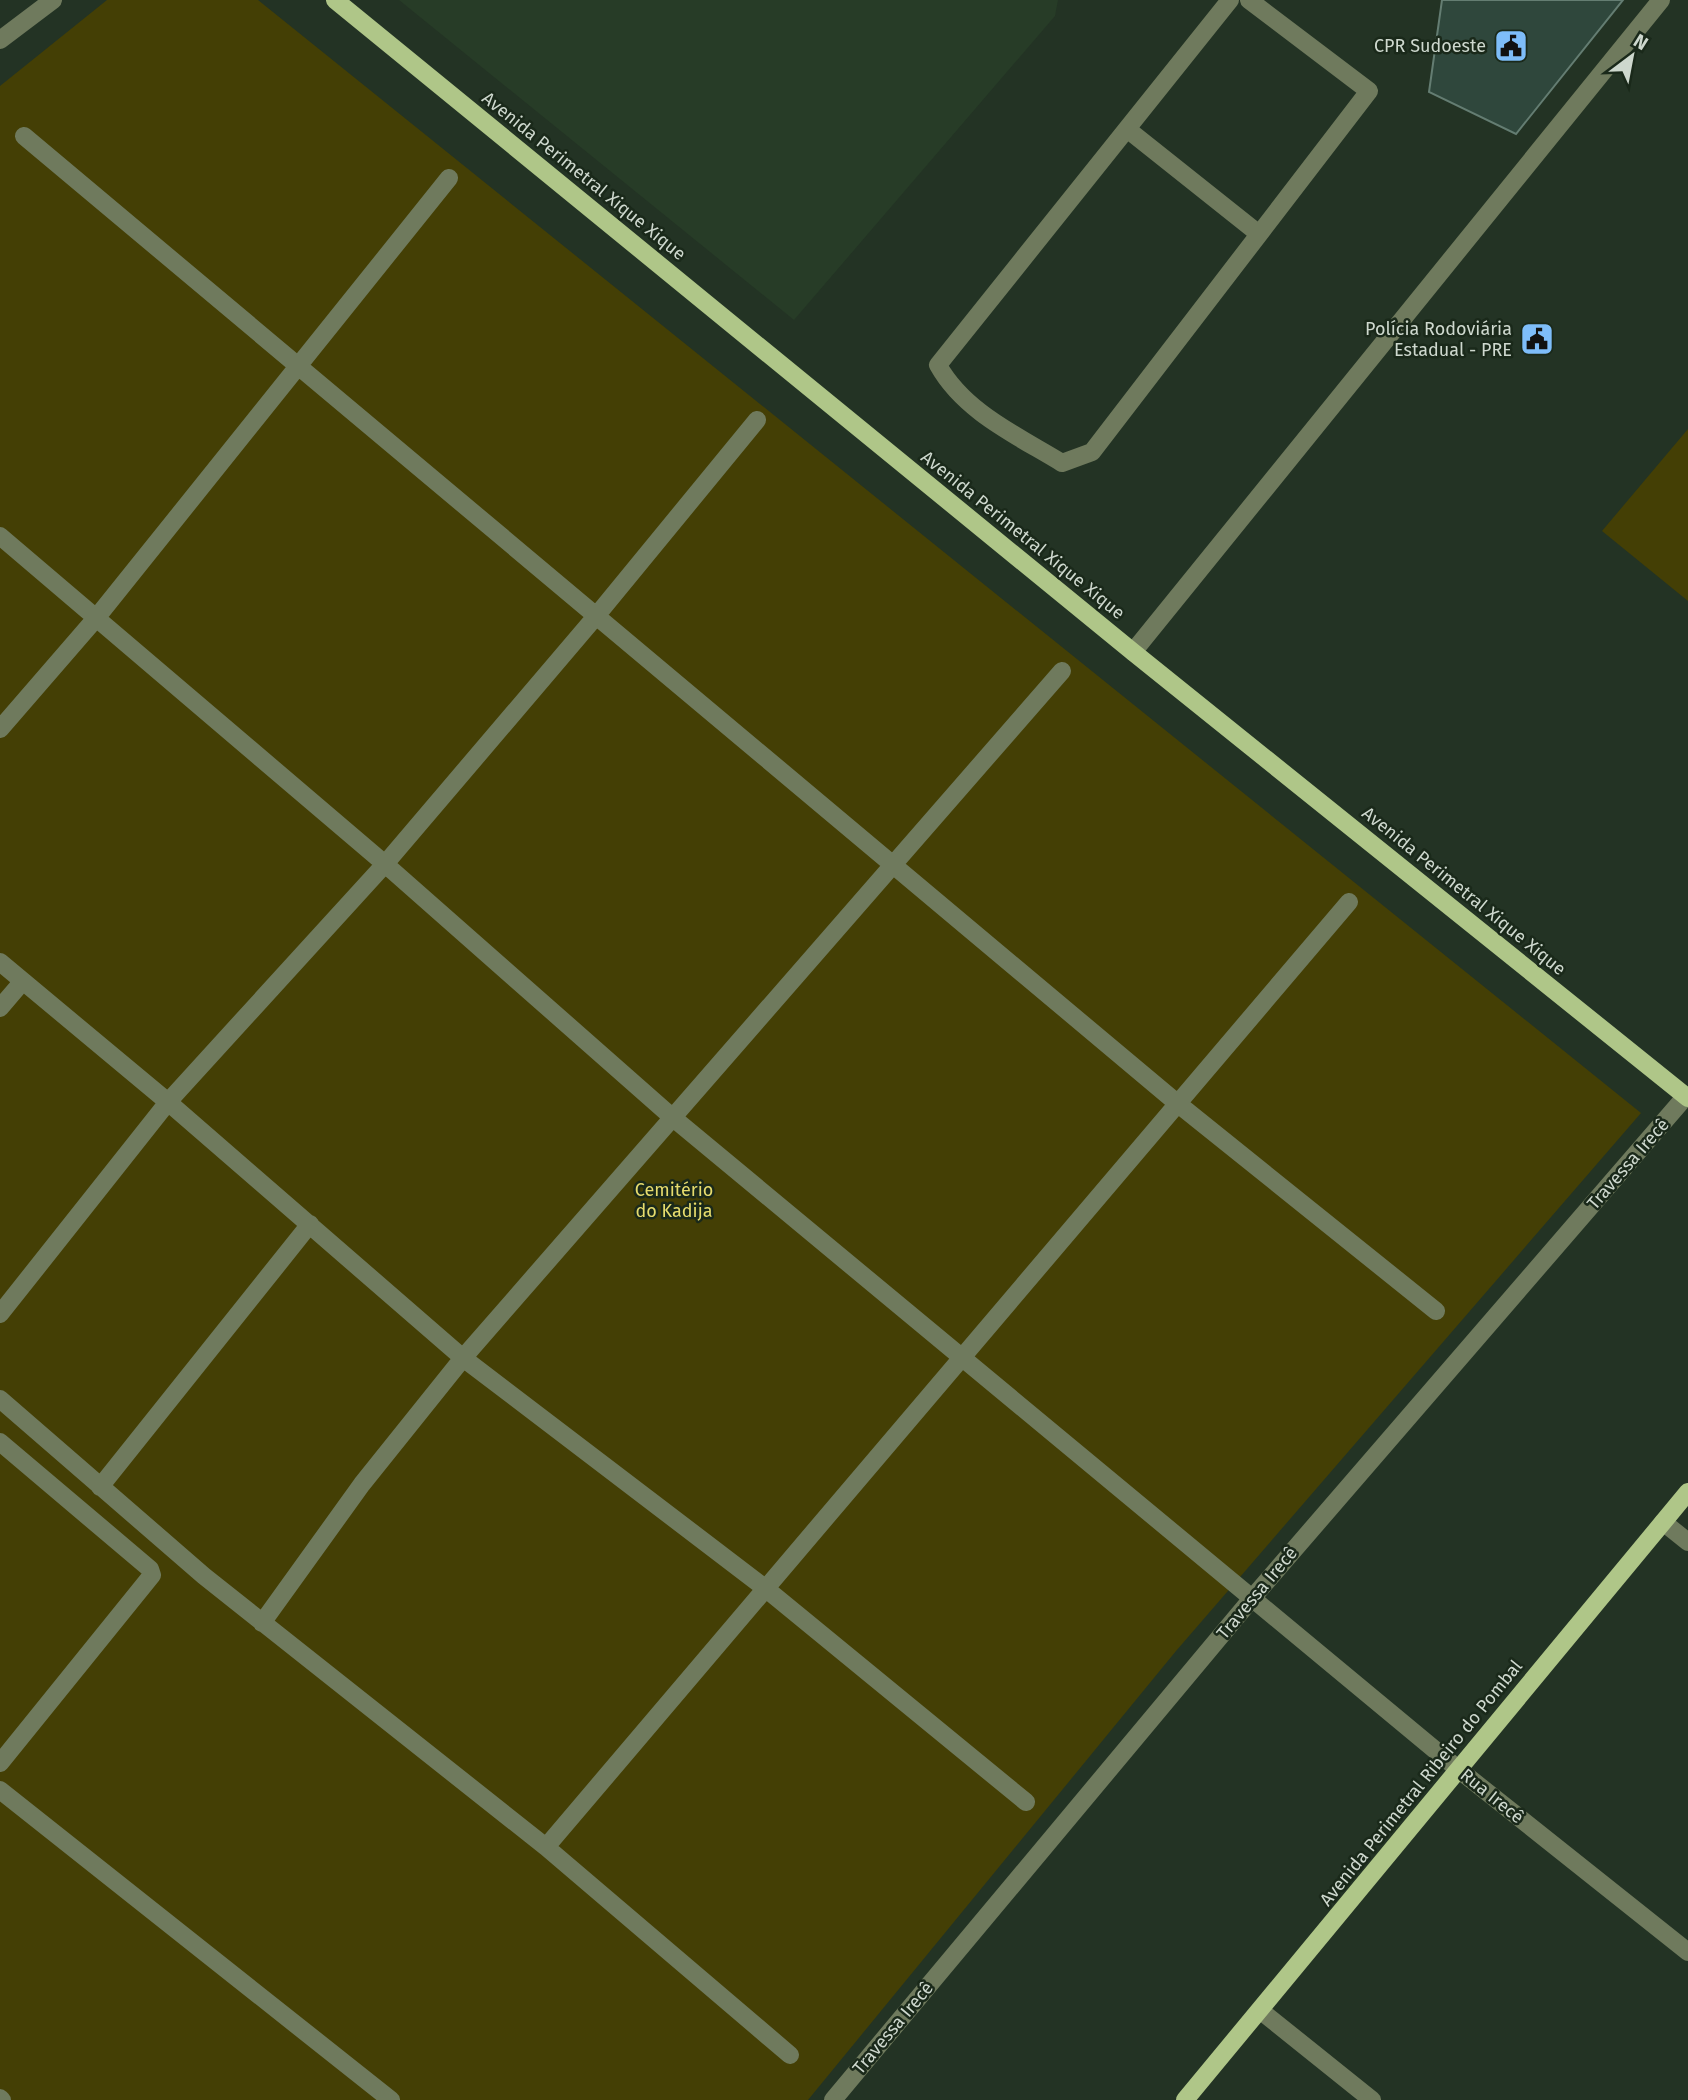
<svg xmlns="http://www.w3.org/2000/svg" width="1688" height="2100" font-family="'Fira Sans',sans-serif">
  <rect width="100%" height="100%" fill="#233324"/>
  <!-- built -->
  <path fill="#273c27" d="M 399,0 L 1058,0 L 1055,16 L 794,320 Z"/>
  <!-- green -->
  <path fill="#443f05" d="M 107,0 L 258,0 L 1641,1113 L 1176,1651 L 808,2100 L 0,2100 L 0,86 Z
    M 1688,429 L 1688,601 L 1602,531 Z"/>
  <!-- building -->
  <path fill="#2f473c" stroke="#647d72" stroke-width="2" d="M 1442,0 L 1623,0 L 1516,134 L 1429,92 Z"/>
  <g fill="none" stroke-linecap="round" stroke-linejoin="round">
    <!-- minor -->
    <path stroke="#6f7a5d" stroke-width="18" d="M 1230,0 L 938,365 C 964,412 1018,436 1062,463 L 1092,452 L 1369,91 L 1249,0
      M 0,40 L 53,0
      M 1127,129 L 1259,234
      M 24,136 L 1177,1103 L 1436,1311
      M 0,536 L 385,864 L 672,1117 L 1458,1769 L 1688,1952
      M 1133,652 L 1661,0
      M 0,729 L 97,617 L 449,178
      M 0,962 L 168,1102 L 463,1358 L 765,1588 L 1026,1802
      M 0,1008 L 23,981
      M 0,1314 L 168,1102 L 385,864 L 597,615 L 757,420
      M 0,1399 L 204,1576 L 546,1847 L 790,2055
      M 0,1442 L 150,1569 L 152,1575 L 0,1763
      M 100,1487 L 310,1224
      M 1663,1522 L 1688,1542
      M 262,1623 L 362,1484 L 463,1358 L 1062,671
      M 0,1790 L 391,2100
      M 546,1847 L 1349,902
      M 1261,2011 L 1372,2100
      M 0,2098 L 2,2100
      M 833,2100 L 1254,1596 L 1686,1096"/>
    <!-- major -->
    <path stroke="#afc688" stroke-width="18" d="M 335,0 L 1133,652 L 1688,1098
      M 1185,2100 L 1688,1492"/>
  </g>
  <!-- icons -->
  <defs>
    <symbol id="civic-square" viewBox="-11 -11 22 22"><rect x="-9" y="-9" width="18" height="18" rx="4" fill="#7ebdf9" stroke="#1a291a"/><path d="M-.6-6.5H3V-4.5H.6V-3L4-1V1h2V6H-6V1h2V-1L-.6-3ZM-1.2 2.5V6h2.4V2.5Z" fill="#111"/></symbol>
  </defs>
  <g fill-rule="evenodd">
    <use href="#civic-square" x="1492" y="27" width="38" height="38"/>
    <use href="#civic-square" x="1518" y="320" width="38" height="38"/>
  </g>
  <g text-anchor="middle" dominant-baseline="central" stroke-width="5" stroke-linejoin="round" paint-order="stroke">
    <!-- poi labels -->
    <g font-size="18" fill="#ced8ce" stroke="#1a291a" text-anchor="end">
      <text x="1486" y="46">CPR Sudoeste</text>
      <text x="1512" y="329">Polícia Rodoviária<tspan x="1512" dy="21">Estadual - PRE</tspan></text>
    </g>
    <!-- street labels -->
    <g font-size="18" fill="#ced8ce" stroke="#1a291a">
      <text transform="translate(584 176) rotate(39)">Avenida Perimetral Xique Xique</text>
      <text transform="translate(1023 535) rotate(39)">Avenida Perimetral Xique Xique</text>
      <text transform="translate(1464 891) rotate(39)">Avenida Perimetral Xique Xique</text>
      <text transform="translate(1628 1164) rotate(-49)">Travessa Irecê</text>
      <text transform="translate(1257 1593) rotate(-50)">Travessa Irecê</text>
      <text transform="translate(1421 1783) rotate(-51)">Avenida Perimetral Ribeiro do Pombal</text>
      <text transform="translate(1492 1796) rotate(39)">Rua Irecê</text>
      <text transform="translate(893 2028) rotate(-50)">Travessa Irecê</text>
    </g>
    <!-- park labels -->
    <g font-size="18" fill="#e6dc6d" stroke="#1a291a">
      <text x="674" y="1190">Cemitério<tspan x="674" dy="21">do Kadija</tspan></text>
    </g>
  </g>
  <!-- north arrow -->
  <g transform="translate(1632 56) rotate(32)" stroke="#1a291a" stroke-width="5" paint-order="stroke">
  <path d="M0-5L12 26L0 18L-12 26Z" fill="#ced8ce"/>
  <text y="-10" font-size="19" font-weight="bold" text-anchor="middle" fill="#ced8ce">N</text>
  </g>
</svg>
